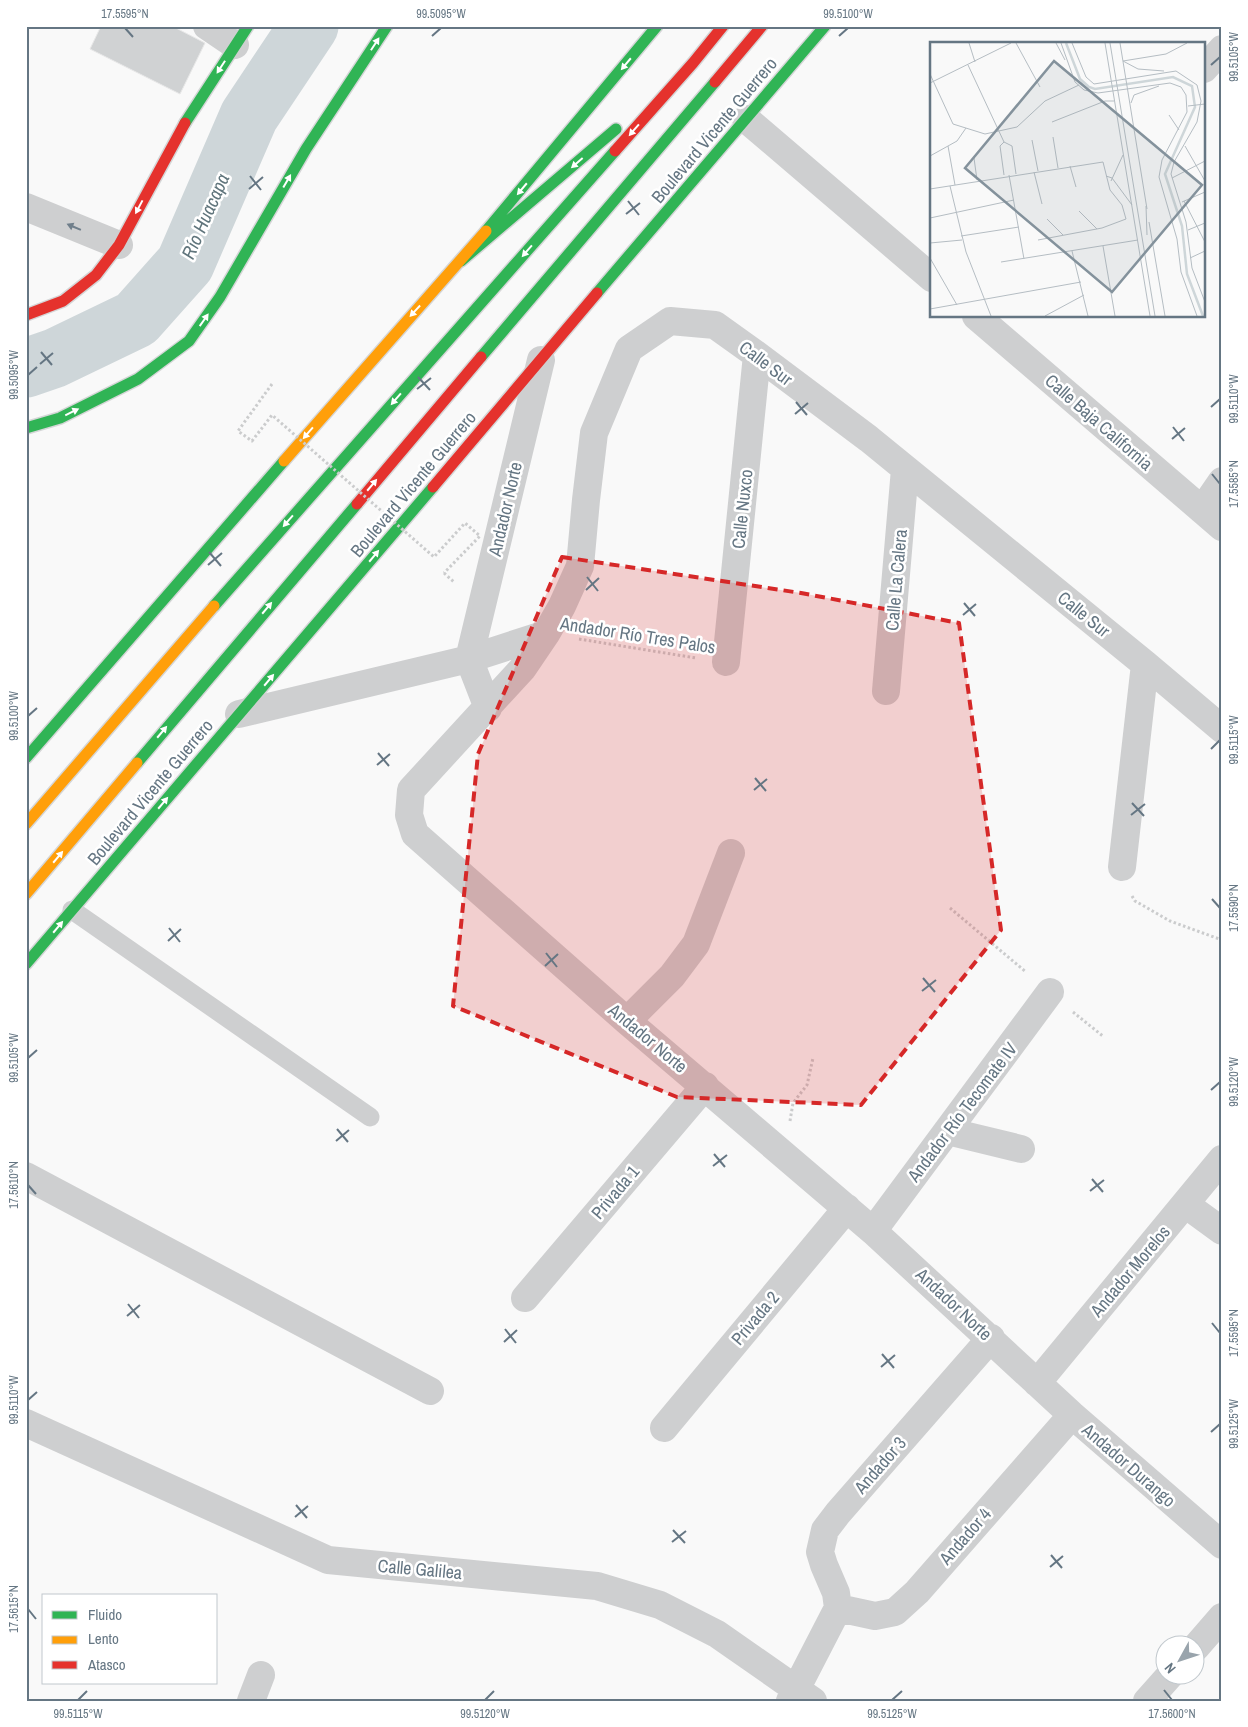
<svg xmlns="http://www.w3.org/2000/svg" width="1248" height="1727" font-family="'Archivo Narrow',sans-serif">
  <rect width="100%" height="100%" fill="#f9f9f9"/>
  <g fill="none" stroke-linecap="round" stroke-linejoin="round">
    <!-- river -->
    <path stroke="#ced6d9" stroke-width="59" d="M 26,368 L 55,358 L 136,319 L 185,264 L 249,116 L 309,26"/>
  </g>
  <!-- building -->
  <path fill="#d0d2d3" stroke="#e8e8e8" d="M 101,26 L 172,26 L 205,43 L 180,94 L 90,49 Z"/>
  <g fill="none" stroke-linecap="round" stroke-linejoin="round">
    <defs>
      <path id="fast" d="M 185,123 L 248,26
        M 486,231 L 657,26
        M 461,261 L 616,129
        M 597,293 L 825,26
        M 481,357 L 715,82
        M 26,428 L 60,418 L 138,379 L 189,341 L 220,297 L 306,149 L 387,26
        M 214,606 L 615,151
        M 26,758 L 284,461
        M 137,763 L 357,504
        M 26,964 L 433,487"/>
      <path id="slow" d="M 284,461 L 486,231
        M 26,824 L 214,606
        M 26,894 L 137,763"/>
      <path id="jam" d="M 715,82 L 762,26
        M 615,151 L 693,63 L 723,26
        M 26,315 L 63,301 L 96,275 L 119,245 L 185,123
        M 433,487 L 597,293
        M 357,504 L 481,357"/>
    </defs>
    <!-- fast casing -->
    <use href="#fast" stroke="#d5d6d7" stroke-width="14"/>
    <!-- slow casing -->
    <use href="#slow" stroke="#d5d6d7" stroke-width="14"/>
    <!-- jam casing -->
    <use href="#jam" stroke="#d5d6d7" stroke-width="14"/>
    <!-- path -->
    <path stroke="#cbcccd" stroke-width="3" stroke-dasharray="2.5 2.5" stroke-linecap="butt" d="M 444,573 L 455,583
      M 579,639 L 696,658
      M 1132,896 L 1135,901 L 1170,921 L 1222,940
      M 950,908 L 1026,972
      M 1073,1012 L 1104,1037
      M 790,1121 L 793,1103 L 807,1085 L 813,1058"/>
    <!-- lane -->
    <path stroke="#cecfd0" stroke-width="19" d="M 72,910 L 370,1117"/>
    <!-- street -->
    <path stroke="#cecfd0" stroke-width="28" d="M 207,26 L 235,45
      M 1204,69 L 1222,49
      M 746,119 L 932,278
      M 26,207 L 119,245
      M 976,316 L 1222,527
      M 1202,510 L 1222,481
      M 726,662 L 757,355
      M 886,691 L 905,469
      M 488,708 L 469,659 L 541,360
      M 239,714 L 469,659 L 546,634
      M 1222,729 L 1145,664 L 869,439 L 757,355 L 715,325 L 670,321 L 629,349 L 594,433 L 586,500 L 580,566 L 562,606 L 546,634 L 523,668 L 411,790 L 409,815 L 415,834 L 627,1021 L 873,1231 L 1072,1415 L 1222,1545
      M 1122,867 L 1145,664
      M 627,1021 L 672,976 L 696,944 L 731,853
      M 947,1131 L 1021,1149
      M 26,1176 L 430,1391
      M 1185,1204 L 1222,1231
      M 873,1231 L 1050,992
      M 525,1298 L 705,1086
      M 1037,1383 L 1222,1159
      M 26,1423 L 328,1560 L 597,1586 L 660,1605 L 717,1634 L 813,1701
      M 664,1428 L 847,1208
      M 838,1608 L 836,1593 L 824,1565 L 820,1552 L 825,1530 L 838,1513 L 991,1338
      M 838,1608 L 875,1616 L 895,1612 L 917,1592 L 1072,1415
      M 1196,1647 L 1222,1617
      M 251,1701 L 261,1675
      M 790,1701 L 838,1608
      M 1147,1701 L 1171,1674"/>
    <!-- fast -->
    <use href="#fast" stroke="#30b455" stroke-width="11"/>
    <!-- slow -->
    <use href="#slow" stroke="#ff9f0a" stroke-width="11"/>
    <!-- jam -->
    <use href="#jam" stroke="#e5322d" stroke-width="11"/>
    <!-- path-bridge -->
    <path stroke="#cbcccd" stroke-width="3" stroke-dasharray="2.5 2.5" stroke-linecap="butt" d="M 272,384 L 238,431 L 252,441 L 272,415 L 434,557 L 465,523 L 480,536 L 444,573"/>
  </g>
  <!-- one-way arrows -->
  <defs><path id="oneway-solid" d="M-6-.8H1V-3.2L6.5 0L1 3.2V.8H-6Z" transform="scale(1.25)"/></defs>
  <g fill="#fff">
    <use href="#oneway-solid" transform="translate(375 44) rotate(-57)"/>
    <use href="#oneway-solid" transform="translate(626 64) rotate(130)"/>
    <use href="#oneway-solid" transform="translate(221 67) rotate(123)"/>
    <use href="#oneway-solid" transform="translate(634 130) rotate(131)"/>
    <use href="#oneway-solid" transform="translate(577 163) rotate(139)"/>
    <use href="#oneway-solid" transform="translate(287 181) rotate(-60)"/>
    <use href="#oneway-solid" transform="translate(522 189) rotate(130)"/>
    <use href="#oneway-solid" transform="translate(139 207) rotate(118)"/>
    <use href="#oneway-solid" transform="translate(527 251) rotate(131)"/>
    <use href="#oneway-solid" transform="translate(415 311) rotate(133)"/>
    <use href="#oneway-solid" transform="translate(204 320) rotate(-55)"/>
    <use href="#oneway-solid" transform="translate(396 399) rotate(131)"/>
    <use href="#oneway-solid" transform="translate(72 412) rotate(-26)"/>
    <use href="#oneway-solid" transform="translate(308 433) rotate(131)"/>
    <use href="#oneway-solid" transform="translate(372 485) rotate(-50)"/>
    <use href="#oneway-solid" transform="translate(288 521) rotate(131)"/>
    <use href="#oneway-solid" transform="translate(374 556) rotate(-50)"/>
    <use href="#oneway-solid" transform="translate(267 608) rotate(-50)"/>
    <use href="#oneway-solid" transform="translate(269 680) rotate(-50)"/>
    <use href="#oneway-solid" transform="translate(162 732) rotate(-50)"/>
    <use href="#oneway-solid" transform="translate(163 803) rotate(-50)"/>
    <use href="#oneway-solid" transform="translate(58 857) rotate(-50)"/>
    <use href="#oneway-solid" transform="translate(58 927) rotate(-50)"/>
  </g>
  <use fill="#707f8b" href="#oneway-solid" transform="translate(74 227) rotate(-157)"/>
  <!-- marked area -->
  <path fill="#d62828" fill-opacity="0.2" stroke="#d62828" stroke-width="4" stroke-dasharray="10 6" stroke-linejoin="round" d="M 562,557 L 801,593 L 959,623 L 1001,930 L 861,1105 L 677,1097 L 453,1006 L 478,754 Z"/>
  <!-- ticks -->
  <path fill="none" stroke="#657683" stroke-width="2" d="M 125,28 L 133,37M 432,36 L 441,28M 839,36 L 848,28M 1211,65 L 1220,57M 250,176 L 261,190M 249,189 L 263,177M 628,201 L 639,215M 626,214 L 640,203M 41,352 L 52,365M 40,364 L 53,353M 28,375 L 37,367M 418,377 L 430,390M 417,389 L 431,378M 796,402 L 807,415M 1211,407 L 1220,399M 795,414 L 808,403M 1173,427 L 1184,441M 1172,439 L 1185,428M 1212,474 L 1220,484M 209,552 L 221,566M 208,565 L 222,553M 587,577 L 598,591M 586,590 L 599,578M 964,603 L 975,616M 963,615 L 976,604M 28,716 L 37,708M 1211,749 L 1220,740M 378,753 L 389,766M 377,765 L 390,754M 755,778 L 766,791M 754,790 L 767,779M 1132,803 L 1144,816M 1131,815 L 1145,804M 1212,899 L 1220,908M 169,928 L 180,942M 168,941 L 181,929M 546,953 L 557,967M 545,966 L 558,954M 923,978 L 935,992M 922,991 L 936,980M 28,1058 L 37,1050M 1211,1090 L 1220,1082M 337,1129 L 348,1142M 336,1141 L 349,1130M 714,1154 L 725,1167M 713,1166 L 727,1155M 1092,1179 L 1103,1192M 28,1185 L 36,1194M 1090,1191 L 1104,1180M 128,1304 L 139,1318M 127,1316 L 140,1305M 1212,1323 L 1220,1333M 505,1329 L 516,1343M 504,1342 L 517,1330M 882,1354 L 894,1368M 881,1367 L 895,1355M 28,1400 L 37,1392M 1211,1432 L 1220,1424M 296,1505 L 307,1518M 295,1517 L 308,1506M 673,1530 L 685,1543M 672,1542 L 686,1531M 1051,1555 L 1062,1568M 1050,1567 L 1063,1556M 28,1609 L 36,1619M 1164,1690 L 1172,1700M 78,1700 L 87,1691M 485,1700 L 494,1691M 892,1700 L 902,1691"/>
  <g text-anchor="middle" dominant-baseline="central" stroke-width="5" stroke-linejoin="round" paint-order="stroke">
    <!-- street labels -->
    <g font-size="18" fill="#657683" stroke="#fff">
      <text transform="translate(714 130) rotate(-50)">Boulevard Vicente Guerrero</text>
      <text transform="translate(766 363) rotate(37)">Calle Sur</text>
      <text transform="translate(1099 422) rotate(41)">Calle Baja California</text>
      <text transform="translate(413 484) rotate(-50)">Boulevard Vicente Guerrero</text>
      <text transform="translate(505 509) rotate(-77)">Andador Norte</text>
      <text transform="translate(742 509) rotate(-84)">Calle Nuxco</text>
      <text transform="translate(896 580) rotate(-85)">Calle La Calera</text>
      <text transform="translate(1084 614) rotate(39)">Calle Sur</text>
      <text transform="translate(638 635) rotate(9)">Andador Río Tres Palos</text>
      <text transform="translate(150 792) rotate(-50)">Boulevard Vicente Guerrero</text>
      <text transform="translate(648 1038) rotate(40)">Andador Norte</text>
      <text transform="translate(962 1112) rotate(-53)">Andador Río Tecomate IV</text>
      <text transform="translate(615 1192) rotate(-50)">Privada 1</text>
      <text transform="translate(1130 1271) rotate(-50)">Andador Morelos</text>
      <text transform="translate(954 1304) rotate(43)">Andador Norte</text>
      <text transform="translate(755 1318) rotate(-50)">Privada 2</text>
      <text transform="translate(880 1465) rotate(-49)">Andador 3</text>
      <text transform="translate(1129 1465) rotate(41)">Andador Durango</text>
      <text transform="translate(965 1536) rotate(-49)">Andador 4</text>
      <text transform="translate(420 1569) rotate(5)">Calle Galilea</text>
    </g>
    <!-- water labels -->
    <g font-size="19" font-style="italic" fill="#60757c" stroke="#fff">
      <text transform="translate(205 216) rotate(-66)">Río Huacapa</text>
    </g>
  </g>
  <!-- overview -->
  <g transform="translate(930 42)">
    <rect width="275" height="275" fill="#f9f9f9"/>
    <path fill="none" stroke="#ced6d9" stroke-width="2.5" d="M 136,1 L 150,37 L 159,45 L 165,47 L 243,35 L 262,44 L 265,65 L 235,132 L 252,184 L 257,232 L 273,274"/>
    <path fill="none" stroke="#b5bdc3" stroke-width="1" d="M 39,1 L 45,20M 86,1 L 110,45M 126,1 L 135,18M 131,1 L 145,40 L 154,48 L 168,51 L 240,41 L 251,45 L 256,53 L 257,70 L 232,118 L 229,135 L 247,197 L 251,230 L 267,274M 142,1 L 156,35 L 164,42 L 246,29 L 267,43 L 271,59 L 267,80 L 244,120 L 241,132 L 256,180 L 262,226 L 275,260M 175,1 L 220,274M 180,1 L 225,274M 190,1 L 217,167M 193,19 L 236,12 L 257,1M 193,19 L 208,27 L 234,29M 38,23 L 74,100M 0,32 L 23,82 L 55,92 L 87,85 L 115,59 L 149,43M 0,41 L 81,1M 201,61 L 204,53 L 229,44M 258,64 L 275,62M 239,73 L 249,88M 122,80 L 175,59 L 184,59M 123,95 L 128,126M 102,98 L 108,129M 74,100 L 82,104 L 86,132M 18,104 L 25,143M 255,104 L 275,139M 0,114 L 27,99 L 36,86M 44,116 L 47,138M 140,124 L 146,145M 104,130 L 112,162M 74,133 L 70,104 L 74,100M 79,133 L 94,217M 176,134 L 182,136 L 202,163M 242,136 L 275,119M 181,139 L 193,113M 20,144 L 36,210 L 61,274M 0,147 L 173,120 L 180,148 L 192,163 L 196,177 L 172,186 L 108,198M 254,159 L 275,200M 252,160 L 275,150M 216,164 L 217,193M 149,169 L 167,187M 0,176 L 84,158M 117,177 L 133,193M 219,180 L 235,274M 258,188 L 275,181M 31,194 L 89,185M 0,201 L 32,198M 173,204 L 185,274M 142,209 L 158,274M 0,216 L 27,263M 260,216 L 275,209M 71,220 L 208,198M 0,267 L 151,240M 115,274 L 154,253"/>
    <path fill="#84929c" fill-opacity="0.15" stroke="#84929c" stroke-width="2.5" d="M 124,19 L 272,143 L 182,250 L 35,126 Z"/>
    <rect width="275" height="275" fill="none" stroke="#657683" stroke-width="2.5"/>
  </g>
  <!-- border -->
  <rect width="1248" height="1727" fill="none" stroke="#ffffff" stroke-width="55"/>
  <!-- legend -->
  <rect x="42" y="1594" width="175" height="90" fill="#ffffff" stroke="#c1c8cd"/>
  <rect x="52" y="1611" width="25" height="8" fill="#30b455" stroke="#c1c8cd"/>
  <text x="88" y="1620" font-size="15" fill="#657683">Fluido</text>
  <rect x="52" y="1636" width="25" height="8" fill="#ff9f0a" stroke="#c1c8cd"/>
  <text x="88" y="1644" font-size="15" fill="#657683">Lento</text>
  <rect x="52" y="1661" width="25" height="8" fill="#e5322d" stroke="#c1c8cd"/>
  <text x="88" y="1670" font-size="15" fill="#657683">Atasco</text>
  <!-- north arrow -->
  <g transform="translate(1180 1660) rotate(230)"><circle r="24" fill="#ffffff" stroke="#c1c8cd"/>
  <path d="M0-4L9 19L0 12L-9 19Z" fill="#99a4ac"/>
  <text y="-8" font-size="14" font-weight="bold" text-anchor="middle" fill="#657683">N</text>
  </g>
  <rect x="28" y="28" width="1192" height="1672" fill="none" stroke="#657683" stroke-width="2"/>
  <g font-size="12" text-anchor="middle" fill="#657683">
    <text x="125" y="18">17.5595°N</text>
    <text x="441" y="18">99.5095°W</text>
    <text x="848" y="18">99.5100°W</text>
    <text transform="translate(1234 57) rotate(-90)" y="4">99.5105°W</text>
    <text transform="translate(14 375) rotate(-90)" y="4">99.5095°W</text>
    <text transform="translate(1234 399) rotate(-90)" y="4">99.5110°W</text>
    <text transform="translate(1234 484) rotate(-90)" y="4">17.5585°N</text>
    <text transform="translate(14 716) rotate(-90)" y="4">99.5100°W</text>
    <text transform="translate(1234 740) rotate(-90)" y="4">99.5115°W</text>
    <text transform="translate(1234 908) rotate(-90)" y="4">17.5590°N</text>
    <text transform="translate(14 1058) rotate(-90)" y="4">99.5105°W</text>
    <text transform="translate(1234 1082) rotate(-90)" y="4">99.5120°W</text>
    <text transform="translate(14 1185) rotate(-90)" y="4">17.5610°N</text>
    <text transform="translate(1234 1333) rotate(-90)" y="4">17.5595°N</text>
    <text transform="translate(14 1400) rotate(-90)" y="4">99.5110°W</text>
    <text transform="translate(1234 1424) rotate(-90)" y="4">99.5125°W</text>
    <text transform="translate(14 1609) rotate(-90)" y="4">17.5615°N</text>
    <text x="78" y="1718">99.5115°W</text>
    <text x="485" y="1718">99.5120°W</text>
    <text x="892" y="1718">99.5125°W</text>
    <text x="1172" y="1718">17.5600°N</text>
  </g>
</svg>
